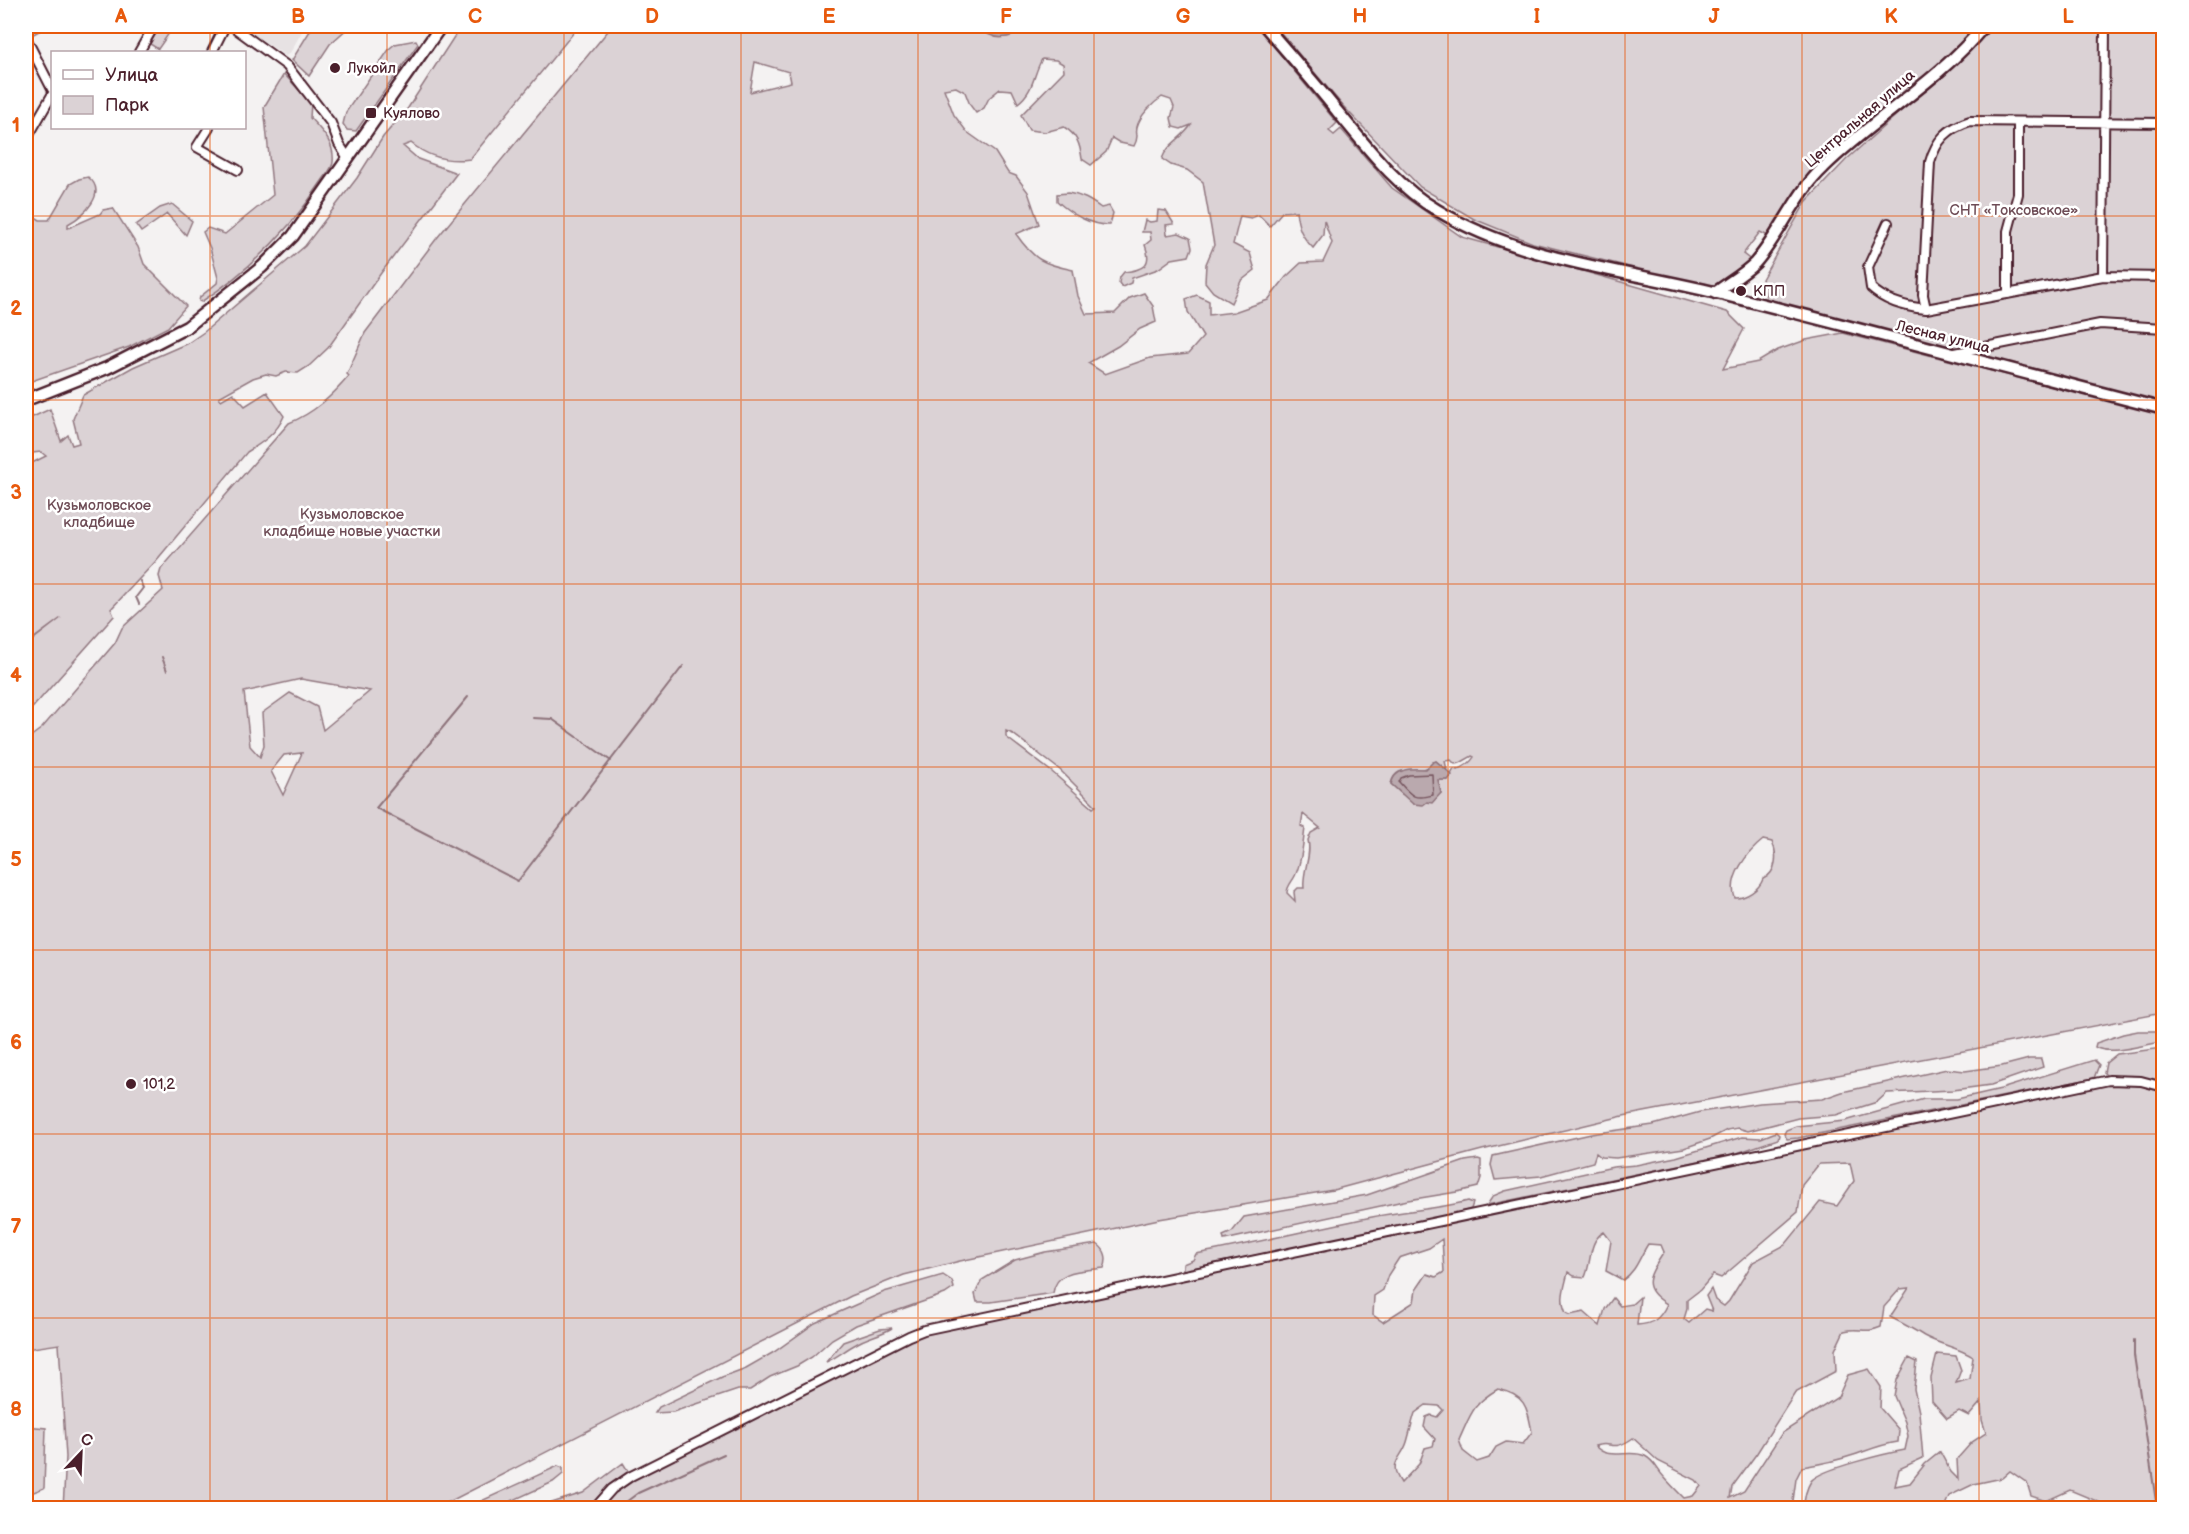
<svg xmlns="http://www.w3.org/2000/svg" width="2189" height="1534" font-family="'Balsamiq Sans',sans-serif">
  <rect width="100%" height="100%" fill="#f4f2f2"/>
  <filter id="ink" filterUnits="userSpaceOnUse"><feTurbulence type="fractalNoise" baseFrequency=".0167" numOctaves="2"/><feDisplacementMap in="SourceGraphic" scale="12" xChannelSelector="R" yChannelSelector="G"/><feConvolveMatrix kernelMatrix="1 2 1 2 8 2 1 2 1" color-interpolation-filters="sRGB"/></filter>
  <g filter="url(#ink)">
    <!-- built -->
    <path fill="#e7e2e3" d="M 242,26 L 305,26 L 290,53 L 286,56 Z"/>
    <!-- green -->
    <path fill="#dbd2d5" stroke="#927880" stroke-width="1.5" fill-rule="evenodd" d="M 26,26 L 48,26 L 28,37 Z
      M 160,26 L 174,26 L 158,49 L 150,44 Z
      M 313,26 L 350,26 L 330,44 L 309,76 L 292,60 Z
      M 461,26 L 579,26 L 470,159 C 448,162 428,157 411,143 L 403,146 L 418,159 L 457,173 L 381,273 L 328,348 L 309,366 L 298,373 L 286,372 L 276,376 L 266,374 L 253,378 L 219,397 L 221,400 L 233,393 L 245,406 L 267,392 L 284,416 C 277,433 262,443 247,452 L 155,562 L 111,609 L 114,616 L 26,715 L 26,645 L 61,618 L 26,644 L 26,466 L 46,456 L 41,452 L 32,453 L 26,457 L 26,420 L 50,409 L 61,441 L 68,435 L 72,445 L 79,443 L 73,419 L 83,395 L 133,367 L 188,343 L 204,332 L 305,246 L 357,178 L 383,137 L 408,108 Z
      M 612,26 L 978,26 L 984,33 L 1022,29 L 1026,26 L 1257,26 L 1337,123 L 1329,131 L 1334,135 L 1341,129 L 1392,188 L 1462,237 L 1727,312 L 1744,329 L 1723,369 L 1758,362 L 1778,350 L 1806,340 L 1843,333 L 2163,415 L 2163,1013 L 1623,1116 L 1482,1150 L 1333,1190 L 1159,1219 L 960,1261 L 904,1275 L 851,1296 L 437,1508 L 63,1508 L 66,1457 L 59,1344 L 26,1349 L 26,740 L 42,728 L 115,643 L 122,628 L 163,590 L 159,576 L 161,569 L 289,423 C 314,413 332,396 349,376 L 347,374 L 365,333 L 437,238 ZM 1042,59 L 1056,60 L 1063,64 L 1064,71 L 1021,115 L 1029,130 L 1045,132 L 1064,127 C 1077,135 1080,144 1082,159 L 1091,165 L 1106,152 L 1112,138 L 1120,143 L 1134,146 C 1140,135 1135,136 1137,127 C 1140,115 1153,103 1162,97 L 1171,100 L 1174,107 L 1171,118 L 1173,127 L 1181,129 L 1191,125 C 1183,138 1167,144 1162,159 L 1171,165 L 1187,170 L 1203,182 L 1214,245 L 1206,264 L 1205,282 L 1213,292 L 1231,303 L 1241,281 L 1255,270 L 1250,253 L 1233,244 L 1240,216 L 1251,218 L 1259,215 L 1270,226 L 1282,212 L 1296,211 C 1298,227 1301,236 1313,248 L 1323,235 L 1324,220 L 1332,243 L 1323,262 L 1301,263 L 1286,277 L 1268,300 L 1234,312 L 1209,315 L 1209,301 L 1197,295 L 1186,299 L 1188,312 L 1203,337 L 1188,354 L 1150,358 L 1105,374 L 1088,363 L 1118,346 L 1140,329 L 1156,322 L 1153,306 L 1144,293 L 1130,298 L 1115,313 L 1086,314 L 1078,296 L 1073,270 C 1043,264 1034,260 1016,234 L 1039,224 L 1028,192 L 1016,176 L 1008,173 L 995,152 L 967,132 L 954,115 L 944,89 L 956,87 L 965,92 L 970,105 L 976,113 L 984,108 L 989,98 L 1000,89 L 1012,90 L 1018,103 C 1034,91 1033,75 1042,59 ZM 755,62 L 789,72 L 791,82 L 750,92 ZM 301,679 L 370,691 L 323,730 L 317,707 L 290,693 L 262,713 L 264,745 L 260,757 L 250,746 L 244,692 ZM 1006,731 L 1013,734 L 1060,770 L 1096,806 L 1093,808 L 1052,772 L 1006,737 ZM 302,753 L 283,795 L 271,771 L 284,755 ZM 1472,756 L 1474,757 C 1470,764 1464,767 1457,770 L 1454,769 L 1448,780 L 1438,780 L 1441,793 L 1427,802 L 1402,794 L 1391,784 C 1395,766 1410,771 1423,769 C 1428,768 1432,764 1436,761 L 1447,770 L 1445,761 L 1451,760 L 1455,764 L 1460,763 ZM 1303,814 L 1320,828 L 1311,833 L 1308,840 C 1312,857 1302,871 1304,888 L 1298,888 L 1294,892 L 1295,901 L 1287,893 C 1287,886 1292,882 1295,876 C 1302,862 1303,843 1305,828 L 1301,826 ZM 1763,840 L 1772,842 C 1778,854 1777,873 1763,879 C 1759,890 1746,898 1735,898 C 1727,877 1748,852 1763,840 Z
      M 1275,26 L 1976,26 L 1953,52 L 1819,165 L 1796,191 L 1778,225 L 1768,236 L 1760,232 L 1743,254 L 1752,261 L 1740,272 L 1710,287 L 1533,243 L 1474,219 L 1420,187 L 1343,106 Z
      M 1988,26 L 2163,26 L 2163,406 L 1767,302 L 1762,279 L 1806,202 L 1846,160 L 1958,60 Z
      M 416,40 L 418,44 L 356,131 L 347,130 L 343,124 L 346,112 L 390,48 L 395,44 Z
      M 284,74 L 311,103 L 310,118 C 322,131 335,143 333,162 C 333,168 325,176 322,181 C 290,230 250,270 201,302 L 199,301 L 200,297 L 217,283 L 218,278 L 210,248 L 203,232 L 208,228 L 225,234 L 273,195 L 264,107 Z
      M 88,177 C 109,193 83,216 68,224 L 68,228 L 100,214 L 103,210 L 113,208 L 138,247 L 144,264 L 186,306 L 168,327 L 129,347 L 26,383 L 26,211 L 40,220 L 49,220 L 70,184 L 79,179 Z
      M 1068,193 C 1082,195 1090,200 1101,208 L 1109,206 L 1113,213 L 1110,225 C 1091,226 1071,214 1057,201 L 1057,194 Z
      M 172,204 L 192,221 L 186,235 L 167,214 L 141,232 L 136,225 L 160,208 Z
      M 1158,210 L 1166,211 L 1174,224 L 1166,225 L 1167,235 L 1179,233 L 1190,238 L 1192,248 L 1189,256 L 1172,259 L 1158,269 L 1132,278 L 1131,283 L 1122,287 L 1119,283 L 1120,277 L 1124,272 C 1143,270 1153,265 1145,245 L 1151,240 L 1150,232 L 1142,232 L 1145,220 L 1150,222 L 1157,221 Z
      M 2138,1031 L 2163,1031 L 2163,1042 C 2145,1044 2111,1056 2095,1047 L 2096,1043 L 2123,1034 Z
      M 2163,1048 L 2163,1085 L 2126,1077 L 2108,1077 L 2104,1073 L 2106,1063 L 2117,1054 Z
      M 2029,1059 L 2041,1059 L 2043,1067 L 1991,1085 L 1953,1090 L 1887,1093 L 1877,1102 L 1836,1115 L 1798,1118 L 1748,1131 L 1738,1128 L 1727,1130 L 1710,1139 L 1684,1148 L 1616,1158 L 1601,1157 L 1596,1153 L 1593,1162 L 1541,1176 L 1495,1180 L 1491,1165 L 1493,1156 L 1591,1134 L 1653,1125 L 1700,1112 L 1760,1103 L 1822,1099 L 1842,1092 L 1947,1069 L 1965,1071 L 2002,1066 Z
      M 2094,1060 L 2099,1065 L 2094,1078 L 1798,1138 L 1787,1139 L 1784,1134 L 1786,1130 L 1796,1126 L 1845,1121 L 1924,1099 L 1957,1099 L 2001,1089 Z
      M 2109,1081 L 2127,1081 L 2163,1089 L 2163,1508 L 2101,1508 L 2099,1502 L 2070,1490 L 2046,1501 L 2031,1496 L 2027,1483 L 2010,1471 L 2002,1478 L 1974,1484 L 1949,1496 L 1944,1508 L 1804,1508 C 1804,1500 1806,1489 1811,1481 C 1820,1469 1888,1453 1905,1450 L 1908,1436 L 1905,1422 L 1894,1396 L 1897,1380 L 1909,1358 L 1917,1362 L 1914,1389 L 1919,1412 L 1923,1458 L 1899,1469 L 1895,1486 L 1910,1483 L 1925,1464 L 1940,1452 L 1951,1472 L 1958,1479 L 1957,1459 L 1972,1442 L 1986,1433 L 1982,1420 L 1981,1402 L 1969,1416 L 1959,1411 L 1947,1418 L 1932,1401 L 1931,1378 L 1937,1354 L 1956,1356 L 1961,1370 L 1956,1383 L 1970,1379 L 1973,1357 C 1958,1347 1940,1345 1924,1336 C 1913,1329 1902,1323 1890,1317 L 1909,1288 L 1900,1289 L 1884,1307 L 1881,1327 C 1865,1334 1860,1327 1844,1331 L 1835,1350 L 1836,1371 L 1795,1393 L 1757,1453 L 1732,1487 L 1730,1498 L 1744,1491 L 1782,1433 L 1838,1397 L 1848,1375 L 1869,1369 L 1881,1387 L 1880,1408 L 1899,1430 L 1898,1442 C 1883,1444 1871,1449 1857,1454 C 1839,1460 1821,1464 1802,1467 L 1796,1479 L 1792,1508 L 597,1508 L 615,1488 L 911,1339 L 927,1333 ZM 1850,1163 L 1854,1181 L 1837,1206 L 1820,1202 L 1785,1245 L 1753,1262 L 1729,1301 L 1724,1306 L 1715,1300 L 1711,1289 L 1706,1296 L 1712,1311 L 1705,1309 L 1689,1323 L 1684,1319 L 1687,1309 L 1687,1300 L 1700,1290 L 1713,1275 L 1721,1278 L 1798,1212 L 1802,1185 L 1819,1164 ZM 1604,1232 L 1611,1241 L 1606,1271 L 1623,1280 C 1637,1270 1639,1258 1648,1244 L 1661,1245 L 1664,1252 C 1649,1276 1639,1287 1667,1304 C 1660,1319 1653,1324 1637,1325 L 1640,1297 L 1632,1304 L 1620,1306 L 1613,1298 L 1605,1309 L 1600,1326 L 1584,1312 L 1570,1315 L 1566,1313 C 1559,1299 1565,1287 1568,1272 L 1574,1276 L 1585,1277 C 1592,1262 1588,1241 1604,1232 ZM 1442,1239 L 1444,1272 L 1436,1277 L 1427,1274 L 1416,1290 L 1414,1302 L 1383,1322 L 1373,1315 L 1374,1296 L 1383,1290 L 1388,1275 L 1399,1258 L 1429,1248 ZM 1498,1389 C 1525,1395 1527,1406 1532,1432 L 1523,1444 L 1506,1442 L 1496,1447 L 1489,1458 L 1477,1462 L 1463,1451 L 1459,1440 C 1471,1414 1472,1404 1498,1389 ZM 1426,1405 L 1439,1406 L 1443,1410 L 1437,1417 L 1431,1415 L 1426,1417 L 1424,1427 L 1435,1439 L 1433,1446 L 1425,1448 L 1419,1464 L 1401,1483 C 1387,1462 1402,1459 1407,1442 C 1410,1432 1412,1422 1415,1413 ZM 1633,1438 L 1658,1461 L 1696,1480 L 1701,1486 L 1693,1496 L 1684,1498 C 1677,1491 1670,1484 1664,1477 C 1657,1470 1655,1461 1645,1456 C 1629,1448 1610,1462 1595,1446 C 1611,1440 1612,1453 1633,1438 Z
      M 1776,1132 L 1779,1135 L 1778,1139 L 1737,1153 L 1487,1205 L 1493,1196 L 1505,1191 L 1613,1167 L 1636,1165 L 1676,1157 L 1742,1137 L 1761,1138 Z
      M 1478,1159 L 1481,1160 L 1481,1178 L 1478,1187 L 1457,1192 L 1408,1200 L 1224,1240 L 1223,1236 L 1232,1232 L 1244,1217 L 1367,1195 L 1465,1161 Z
      M 1468,1201 L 1473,1203 L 1471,1209 L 1455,1214 L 1183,1270 L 1183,1264 L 1193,1260 L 1196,1254 C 1255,1243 1313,1229 1372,1217 C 1404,1211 1437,1209 1468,1201 Z
      M 1097,1244 C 1106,1250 1108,1259 1104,1268 C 1085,1271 1056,1268 1053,1293 L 991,1302 L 977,1302 L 975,1294 L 982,1280 L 1015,1260 L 1045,1252 Z
      M 943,1275 L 952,1281 L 954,1288 L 945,1294 L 856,1325 L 832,1339 L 812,1357 L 797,1366 L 770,1377 L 750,1390 L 738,1390 L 673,1412 L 655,1413 L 659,1407 L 722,1377 L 746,1368 L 774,1352 L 815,1323 L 884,1292 Z
      M 892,1328 C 881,1335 867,1337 856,1344 C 845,1350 837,1357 826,1362 L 843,1342 L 880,1329 Z
      M 26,1426 L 46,1428 L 44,1488 L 26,1495 Z
      M 623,1463 L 630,1474 L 593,1508 L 536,1508 L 583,1493 Z
      M 558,1466 L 563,1468 L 563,1474 L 553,1482 L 496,1508 L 466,1508 Z"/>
    <!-- water -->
    <path fill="#baa9ae" stroke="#8d727a" stroke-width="1.5" d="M 978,26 L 1026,26 C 1011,41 992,42 978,26 Z
      M 1436,761 L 1452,775 L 1448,780 L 1438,780 L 1441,793 L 1432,803 L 1427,802 L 1423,805 L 1413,804 L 1391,784 C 1395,768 1411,768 1426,769 L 1433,762 Z"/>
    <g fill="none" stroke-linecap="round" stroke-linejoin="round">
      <!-- shore -->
      <path stroke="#77565f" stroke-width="1.5" d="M 1409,775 L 1432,774 L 1433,795 C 1414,800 1412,797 1399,782 L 1401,778 Z"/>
      <!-- stream -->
      <path stroke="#8d727a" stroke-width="2" d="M 139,604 L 136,597 L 143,588 L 140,581
        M 162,657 L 167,671
        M 468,697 L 376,808 L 518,881 L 683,666
        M 533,718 L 552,719 L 611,761
        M 2134,1340 L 2134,1355 L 2157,1508
        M 618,1508 L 638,1493 L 724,1454"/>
      <defs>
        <path id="street" d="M 232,26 L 287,66 L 331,123 L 339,144 L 348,158
          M 26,38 L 52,89
          M 139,52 L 154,26
          M 212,52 L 225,26
          M 2164,123 L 1970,121 C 1948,128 1936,140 1930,162 L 1923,295 L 1926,309 L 2103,276 L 2164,277
          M 209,128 L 197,147 L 238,170
          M 26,140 L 52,95
          M 1888,223 L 1868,267 L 1871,288 C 1886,302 1906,307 1926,309
          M 2103,276 L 2105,26
          M 2008,294 L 2008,231 L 2018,194 L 2018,123
          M 1955,353 L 2100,324 L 2164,328
          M 595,1508 L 612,1489 L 631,1476 L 909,1336 L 924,1330 L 2109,1080 L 2141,1081 L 2164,1087"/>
        <path id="secondary" d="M 1265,26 C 1289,54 1314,82 1337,111 C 1367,147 1396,186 1437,210 C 1521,261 1624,270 1717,293 C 1866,330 2015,371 2164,409
          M 1715,293 C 1728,283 1744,274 1755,263 C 1781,233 1795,194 1824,167 C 1875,117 1939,81 1984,26
          M 26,400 L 107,368 L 187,327 L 262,267 L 293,236 L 441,26"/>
      </defs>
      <!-- street casing -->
      <use href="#street" stroke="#4a1f2b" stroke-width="12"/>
      <!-- secondary casing -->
      <use href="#secondary" stroke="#4a1f2b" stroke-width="15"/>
      <!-- street -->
      <use href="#street" stroke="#fff" stroke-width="8"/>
      <!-- secondary -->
      <use href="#secondary" stroke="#fff" stroke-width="10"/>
    </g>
  </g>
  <!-- grid -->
  <path fill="none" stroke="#e8590c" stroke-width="1.5" stroke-opacity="0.55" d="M 210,26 L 210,52M 387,26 L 387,1508M 564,26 L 564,1508M 741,26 L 741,1508M 918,26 L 918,1508M 1094,26 L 1094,1508M 1271,26 L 1271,1508M 1448,26 L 1448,1508M 1625,26 L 1625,1508M 1802,26 L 1802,1508M 1979,26 L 1979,1508M 210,128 L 210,1508M 26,216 L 2164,216M 26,400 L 2164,400M 26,584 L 2164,584M 26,767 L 2164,767M 26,950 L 2164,950M 26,1134 L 2164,1134M 26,1318 L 2164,1318"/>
  <!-- markers -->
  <g fill="#4a1f2b" stroke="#fff" stroke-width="2">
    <circle cx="335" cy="68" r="6"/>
    <rect x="365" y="107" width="12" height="12" rx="3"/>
    <circle cx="1741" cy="291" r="6"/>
    <circle cx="131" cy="1084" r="6"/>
  </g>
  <g text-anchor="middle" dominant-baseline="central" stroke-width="5" stroke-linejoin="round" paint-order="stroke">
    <!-- poi labels -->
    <g font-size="15" fill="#4a1f2b" stroke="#fff" text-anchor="start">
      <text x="347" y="68">Лукойл</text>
      <text x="383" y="113">Куялово</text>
      <text x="1753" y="291">КПП</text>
      <text x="143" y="1084">101,2</text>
    </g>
    <!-- street labels -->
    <g font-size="15" fill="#4a1f2b" stroke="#fff">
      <text transform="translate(1860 119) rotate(-41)">Центральная улица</text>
      <text transform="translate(1943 337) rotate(14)">Лесная улица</text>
    </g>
    <!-- park labels -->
    <g font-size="15" fill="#6e4c56" stroke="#fff">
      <text x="2014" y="210">СНТ «Токсовское»</text>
      <text x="99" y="505">Кузьмоловское<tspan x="99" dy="17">кладбище</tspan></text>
      <text x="352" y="514">Кузьмоловское<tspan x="352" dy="17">кладбище новые участки</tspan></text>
    </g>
  </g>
  <!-- margin -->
  <rect width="2189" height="1534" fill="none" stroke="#fff" stroke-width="66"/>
  <!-- legend -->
  <rect x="51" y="51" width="195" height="78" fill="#ffffff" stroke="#b7a5aa" stroke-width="1.5"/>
  <rect x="63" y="70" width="30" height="9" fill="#ffffff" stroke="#b7a5aa" stroke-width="1.5"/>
  <text x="105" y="81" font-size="18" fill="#4a1f2b">Улица</text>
  <rect x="63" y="96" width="30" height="18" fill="#dbd2d5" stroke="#b7a5aa" stroke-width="1.5"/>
  <text x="105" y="111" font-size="18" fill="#4a1f2b">Парк</text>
  <!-- north arrow -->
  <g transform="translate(81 1453) rotate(23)" stroke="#ffffff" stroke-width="4.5" paint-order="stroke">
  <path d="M0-4.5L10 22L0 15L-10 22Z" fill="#4a1f2b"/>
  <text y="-9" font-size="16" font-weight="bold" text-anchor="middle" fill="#4a1f2b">С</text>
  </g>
  <rect x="33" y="33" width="2123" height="1468" fill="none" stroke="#e8590c" stroke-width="2"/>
  <g font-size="20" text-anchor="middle" font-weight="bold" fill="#e8590c">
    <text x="121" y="23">A</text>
    <text x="298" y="23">B</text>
    <text x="475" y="23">C</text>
    <text x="652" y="23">D</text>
    <text x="829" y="23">E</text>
    <text x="1006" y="23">F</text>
    <text x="1183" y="23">G</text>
    <text x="1360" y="23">H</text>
    <text x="1537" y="23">I</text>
    <text x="1714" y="23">J</text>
    <text x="1891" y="23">K</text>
    <text x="2068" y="23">L</text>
    <text x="16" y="132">1</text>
    <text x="16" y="315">2</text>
    <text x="16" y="499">3</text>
    <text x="16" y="682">4</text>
    <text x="16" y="866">5</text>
    <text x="16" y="1049">6</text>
    <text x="16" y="1233">7</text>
    <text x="16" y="1416">8</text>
  </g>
</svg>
